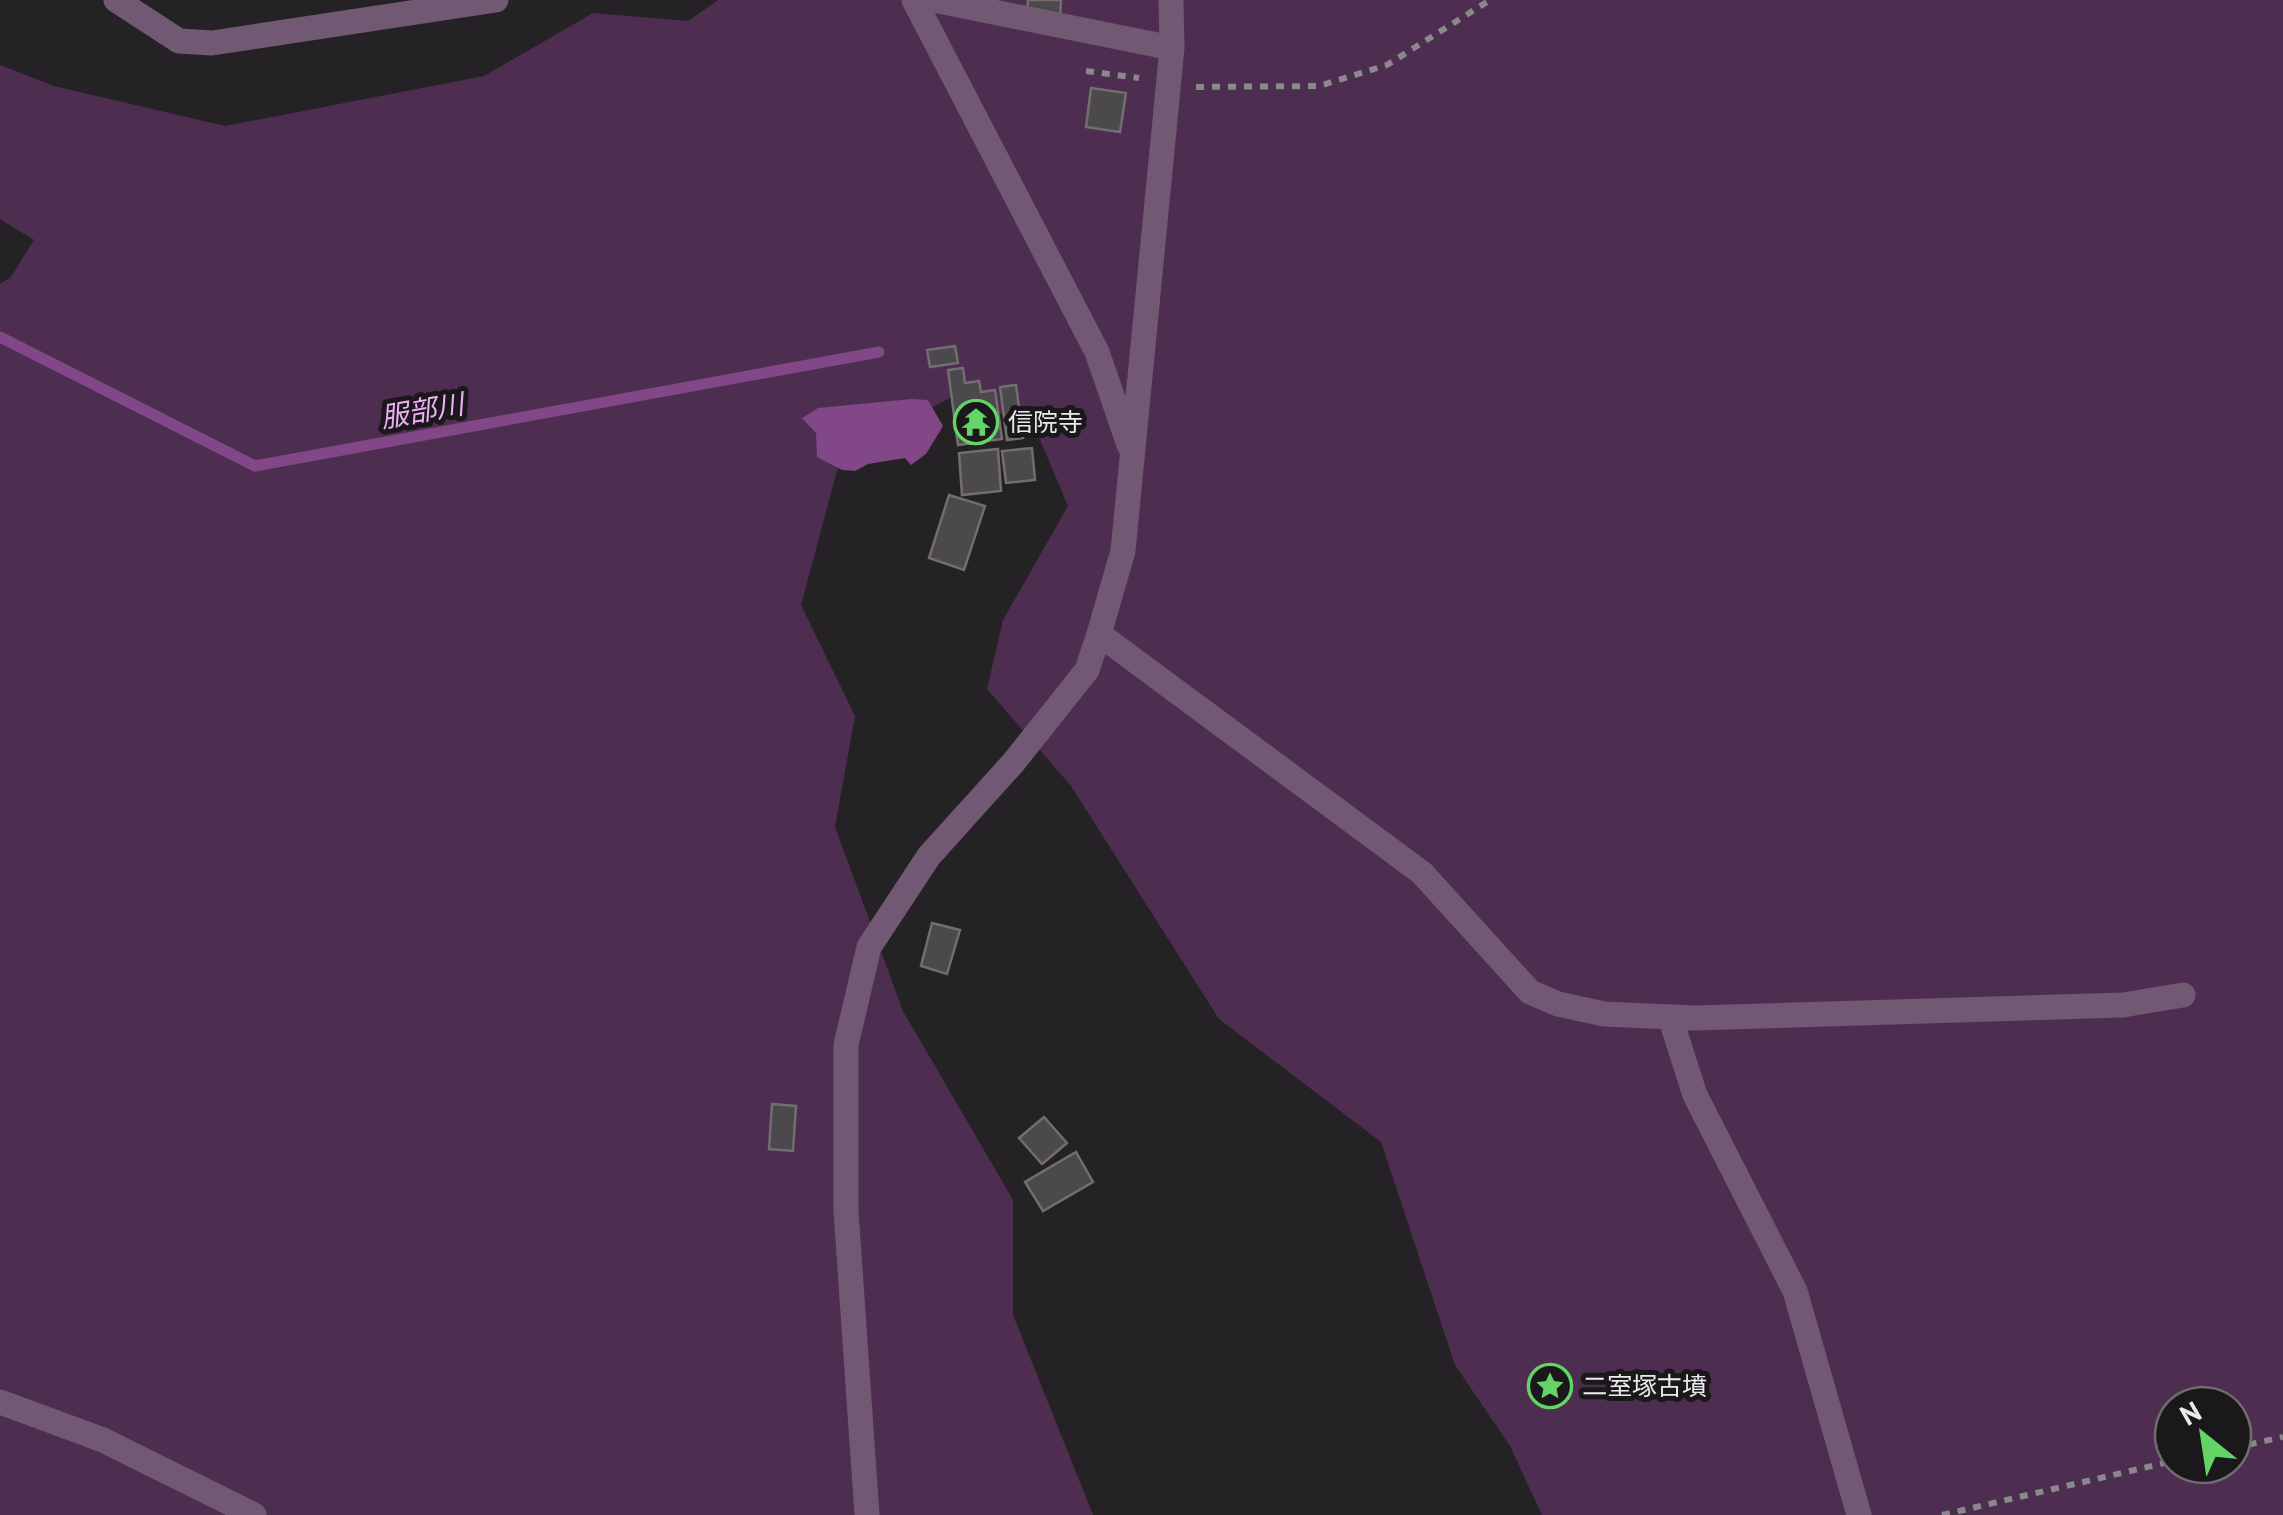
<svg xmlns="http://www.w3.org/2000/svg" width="2283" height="1515" font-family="'PT Sans','Noto Sans JP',sans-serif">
  <rect width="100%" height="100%" fill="#252225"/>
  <!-- green -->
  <path fill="#4d2e50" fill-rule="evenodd" d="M 718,0 L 2283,0 L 2283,1515 L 1542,1515 L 1510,1446 L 1455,1365 L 1381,1142 L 1219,1019 L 1071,786 L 987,689 L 1003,620 L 1068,506 L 1038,435 L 963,391 L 841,456 L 801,605 L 855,716 L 835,827 L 903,1011 L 1013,1200 L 1013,1315 L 1093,1515 L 0,1515 L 0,284 L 11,277 L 34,240 L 0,219 L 0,65 L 54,86 L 225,126 L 484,76 L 593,13 L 688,21 ZM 2173,1405 L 2233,1405 L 2233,1465 L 2173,1465 Z"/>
  <!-- water -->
  <path fill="#814786" d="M 912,399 L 928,400 L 943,426 L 926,454 L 911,465 L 905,458 L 868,464 L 855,471 L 842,470 L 817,457 L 816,433 L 802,418 L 818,408 Z"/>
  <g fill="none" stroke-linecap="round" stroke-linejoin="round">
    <!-- stream -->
    <path stroke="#814786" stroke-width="11" d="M 0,337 L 255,466 L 879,352"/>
  </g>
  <!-- building -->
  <path fill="#4c494c" stroke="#716d71" stroke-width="2.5" d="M 1028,0 L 1061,0 L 1060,18 L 1027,17 Z
    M 1091,88 L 1126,93 L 1120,132 L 1086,127 Z
    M 955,346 L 958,363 L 930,367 L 927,350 Z
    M 963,368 L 965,383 L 979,381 L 981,392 L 995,390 L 1002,439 L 958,445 L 948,370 Z
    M 1016,385 L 1023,438 L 1007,440 L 1000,387 Z
    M 1032,448 L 1035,480 L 1006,483 L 1002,451 Z
    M 998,449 L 1001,491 L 962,495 L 959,453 Z
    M 949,495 L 985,506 L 964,570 L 929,558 Z
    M 932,923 L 960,930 L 947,974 L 921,966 Z
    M 772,1104 L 796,1106 L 793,1151 L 769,1149 Z
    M 1044,1117 L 1067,1143 L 1042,1164 L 1019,1138 Z
    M 1076,1152 L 1093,1182 L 1043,1211 L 1025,1182 Z"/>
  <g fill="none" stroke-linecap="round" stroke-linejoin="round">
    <!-- path -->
    <path stroke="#8b888b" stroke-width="6" stroke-dasharray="8 8" stroke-linecap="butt" d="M 1086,71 L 1139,78
      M 1196,87 L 1319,86 L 1387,65 L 1490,0
      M 2233,1448 L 2283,1437
      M 1942,1515 L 2173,1461"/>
    <!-- minor -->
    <path stroke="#715873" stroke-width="25" d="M 116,0 L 179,41 L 212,43 L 496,0
      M 914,0 L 1097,352 L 1129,445
      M 934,0 L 1172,48
      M 1099,634 L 1422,873 L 1530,992 L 1558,1004 L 1604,1014 L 1695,1018 L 2123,1005 L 2183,995
      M 1670,1017 L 1695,1095 L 1795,1291 L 1859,1515
      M 0,1402 L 103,1440 L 254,1515
      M 867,1515 L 846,1211 L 846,1045 L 869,947 L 929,856 L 1013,763 L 1087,670 L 1099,634 L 1123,551 L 1172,48 L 1171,0"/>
  </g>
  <!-- icons -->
  <defs>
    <symbol id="temple-ring" viewBox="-11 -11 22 22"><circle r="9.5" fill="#1b181b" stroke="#65d467" stroke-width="1.5"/><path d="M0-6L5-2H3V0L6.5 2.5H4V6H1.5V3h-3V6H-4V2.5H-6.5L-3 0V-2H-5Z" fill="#65d467"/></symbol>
    <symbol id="sight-ring" viewBox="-11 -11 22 22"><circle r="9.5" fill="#1b181b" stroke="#65d467" stroke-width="1.5"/><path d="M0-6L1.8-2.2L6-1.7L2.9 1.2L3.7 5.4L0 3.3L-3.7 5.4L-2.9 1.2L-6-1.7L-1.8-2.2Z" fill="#65d467"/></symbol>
  </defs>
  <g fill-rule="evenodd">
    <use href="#temple-ring" x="951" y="397" width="50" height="50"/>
    <use href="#sight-ring" x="1525" y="1361" width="50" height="50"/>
  </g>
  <g text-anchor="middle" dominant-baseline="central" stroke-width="10" stroke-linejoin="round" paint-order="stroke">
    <!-- poi labels -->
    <g font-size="25" fill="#ebe9eb" stroke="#1b181b" text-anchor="start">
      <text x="1008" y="422">信院寺</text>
      <text x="1582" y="1386">二室塚古墳</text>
    </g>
    <!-- water labels -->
    <g font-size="28" font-style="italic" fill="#f0aff5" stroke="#1b181b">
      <text transform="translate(422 410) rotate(-10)">服部川</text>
    </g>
  </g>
  <!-- north arrow -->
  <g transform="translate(2203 1435) rotate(330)"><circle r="48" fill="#1b181b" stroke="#6e6c6e" stroke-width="2.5"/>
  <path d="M0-8L18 38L0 25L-18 38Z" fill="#65d467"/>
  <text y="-15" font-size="28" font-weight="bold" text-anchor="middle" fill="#ebe9eb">N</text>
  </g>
</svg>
